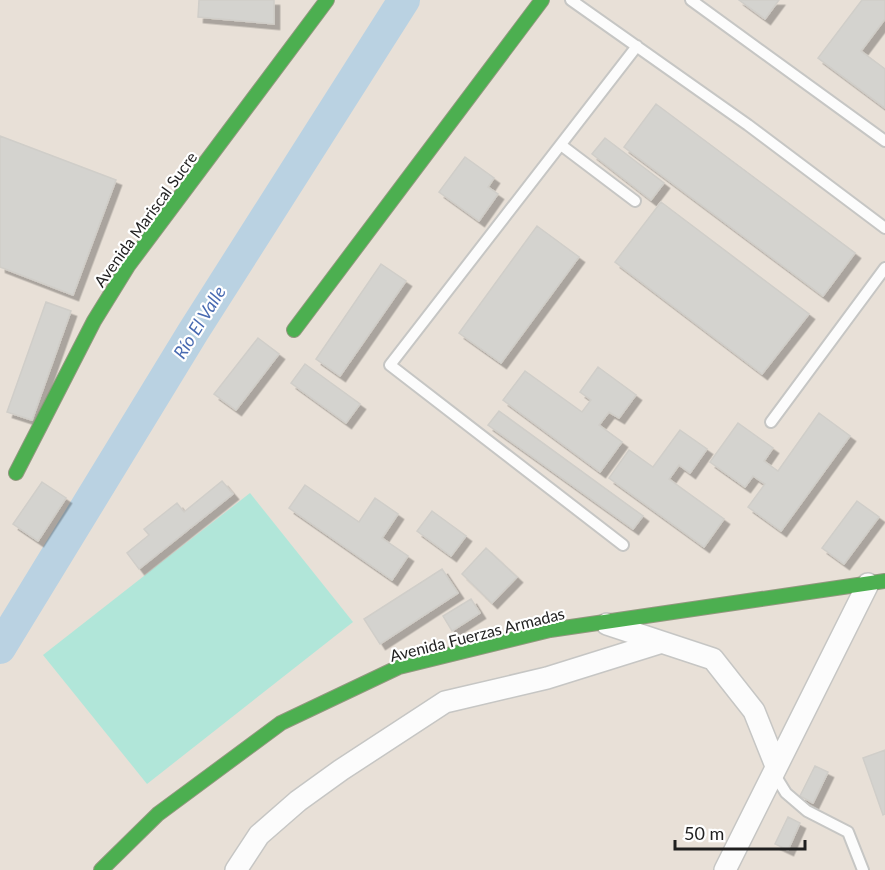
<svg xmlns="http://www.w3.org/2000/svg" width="885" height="870" font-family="Lato,sans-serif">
  <defs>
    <filter id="shadow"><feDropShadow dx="5.5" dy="5.5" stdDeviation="0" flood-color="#0004"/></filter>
  </defs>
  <rect width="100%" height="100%" fill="#edede8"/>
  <!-- military -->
  <path fill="#e8e0d7" d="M 0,0 L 885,0 L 885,870 L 0,870 Z"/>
  <!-- pitch -->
  <path fill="#b1e6d9" d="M 250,493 L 353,622 L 147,784 L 43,655 Z"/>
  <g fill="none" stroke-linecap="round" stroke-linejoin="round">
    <!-- river -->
    <path stroke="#bad2e2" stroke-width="32" d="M 0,648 L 193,332 L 404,0"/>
  </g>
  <!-- building -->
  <path fill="#d4d3cf" stroke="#d0cec9" stroke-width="1.5" filter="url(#shadow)" d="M 199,0 L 274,0 L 274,24 L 198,17 Z
    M 739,0 L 779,0 L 765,19 Z
    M 862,0 L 885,0 L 885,19 L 861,51 L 885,69 L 885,108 L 818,58 Z
    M 656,104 L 855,253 L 823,296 L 624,147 Z
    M 0,136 L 116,180 L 73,295 L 0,267 Z
    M 605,138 L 664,183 L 651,200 L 592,154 Z
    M 465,157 L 494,178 L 488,187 L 498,194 L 479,221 L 439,192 Z
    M 661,202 L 809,314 L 762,374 L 615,262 Z
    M 537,226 L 579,257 L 501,363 L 459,333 Z
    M 381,264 L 406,281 L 340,376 L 316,359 Z
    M 46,302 L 71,311 L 32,420 L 7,412 Z
    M 258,338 L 279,354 L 236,410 L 214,394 Z
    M 305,364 L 360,404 L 346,423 L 291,383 Z
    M 598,367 L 636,395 L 619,418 L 609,412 L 599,425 L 622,442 L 600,472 L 503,400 L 525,371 L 582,412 L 591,400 L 580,392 Z
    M 499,411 L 643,516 L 633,529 L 488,425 Z
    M 819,413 L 850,436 L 781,531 L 748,507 L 765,484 L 753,476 L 745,487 L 710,462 L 738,423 L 773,448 L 764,461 L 778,471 Z
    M 680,430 L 707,449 L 690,473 L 679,465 L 669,479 L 724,519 L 704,547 L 609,478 L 629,450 L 653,467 Z
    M 222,481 L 233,494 L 139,569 L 127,553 L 149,535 L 144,529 L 177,503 L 184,512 Z
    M 42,482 L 66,498 L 38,541 L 13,524 Z
    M 305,485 L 359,522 L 375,498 L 398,514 L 382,538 L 408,556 L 392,580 L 289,508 Z
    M 857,501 L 879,517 L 844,564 L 822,548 Z
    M 432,511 L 466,536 L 451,556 L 417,531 Z
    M 486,548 L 517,577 L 492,603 L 462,574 Z
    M 442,569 L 458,593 L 380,644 L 364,619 Z
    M 471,599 L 480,613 L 452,631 L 443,616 Z
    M 885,750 L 885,814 L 883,815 L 863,758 Z
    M 815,766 L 828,772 L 813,803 L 800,796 Z
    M 788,817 L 800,823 L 788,850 L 775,844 Z"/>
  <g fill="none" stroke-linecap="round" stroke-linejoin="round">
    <defs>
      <path id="lane" d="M 571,0 L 748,125 L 885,228
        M 691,0 L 885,141
        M 561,145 L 635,201
        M 771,422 L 885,268
        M 623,545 L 390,365 L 637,46
        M 773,772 L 786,793 L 807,811 L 848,832 L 863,870"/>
      <path id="street" d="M 607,624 L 713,659 L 754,711 L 776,766
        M 236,870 L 259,835 L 298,801 L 341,770 L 445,702 L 547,678 L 659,643
        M 725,870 L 868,584"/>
      <path id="fast" d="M 294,330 L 542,0
        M 16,473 L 94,321 L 128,266 L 327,0
        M 101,870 L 158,814 L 281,723 L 399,667 L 550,630 L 885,581"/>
    </defs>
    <!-- lane casing -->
    <use href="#lane" stroke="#c6c6c4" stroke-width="14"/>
    <!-- street casing -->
    <use href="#street" stroke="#c6c6c4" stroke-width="24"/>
    <!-- fast casing -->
    <use href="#fast" stroke="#92987f" stroke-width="16"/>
    <!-- lane -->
    <use href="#lane" stroke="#fcfcfc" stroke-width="10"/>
    <!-- street -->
    <use href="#street" stroke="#fcfcfc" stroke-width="21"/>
    <!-- fast -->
    <use href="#fast" stroke="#4caf50" stroke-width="14"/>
  </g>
  <g text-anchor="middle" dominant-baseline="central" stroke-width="4.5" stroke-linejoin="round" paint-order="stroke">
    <!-- street labels -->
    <g font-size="16" fill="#1f1f1f" stroke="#fff">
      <text transform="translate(145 219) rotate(-54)">Avenida Mariscal Sucre</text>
      <text transform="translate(477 634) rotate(-14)">Avenida Fuerzas Armadas</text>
    </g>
    <!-- water labels -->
    <g font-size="18" font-style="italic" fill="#486ab1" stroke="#fff">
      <text transform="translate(199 322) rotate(-58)">Río El Valle</text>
    </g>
  </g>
  <!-- scale -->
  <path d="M675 840v9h130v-9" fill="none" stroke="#1f1f1f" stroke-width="3"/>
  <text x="684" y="840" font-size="18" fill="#1f1f1f" stroke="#ffffff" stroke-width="4.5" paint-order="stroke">50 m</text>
</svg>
